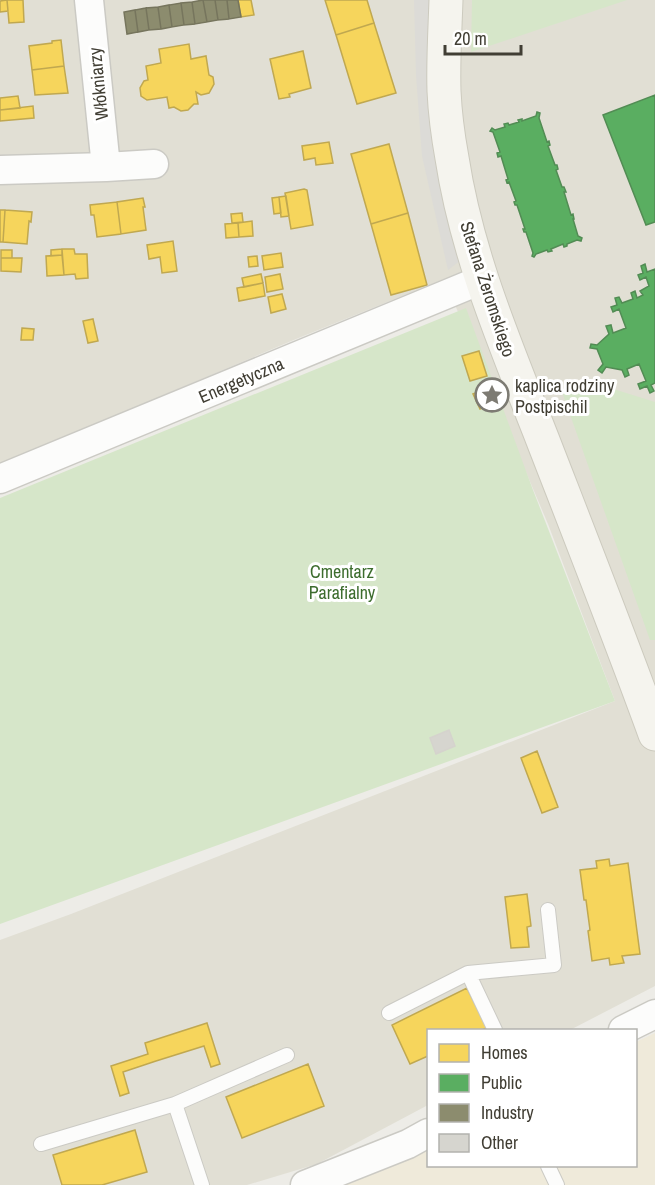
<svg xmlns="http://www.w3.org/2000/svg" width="655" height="1185" font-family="'Archivo Narrow',sans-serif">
  <rect width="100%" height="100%" fill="#edece7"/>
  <!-- residential -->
  <path fill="#e1dfd4" d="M 0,0 L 655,0 L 655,986 L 570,1030 L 428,1030 L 428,1105 L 317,1164 L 247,1185 L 0,1185 L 0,940 L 71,914 L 615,701 L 548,524 L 444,279 L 296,339 L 0,464 Z"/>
  <!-- commercial -->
  <path fill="#efeada" d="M 655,1033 L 655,1185 L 339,1185 L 408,1160 L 428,1150 L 428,1166 L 636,1166 L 636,1042 Z"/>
  <!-- green -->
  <path fill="#d6e6c9" d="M 472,0 L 627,0 L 471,52 Z
    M 466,308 L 533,490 L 615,701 L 0,924 L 0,498 Z
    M 588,381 L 655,402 L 655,640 L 650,640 L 562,392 Z"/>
  <!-- parking -->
  <path fill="#dcdbd7" d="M 414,0 L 433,0 L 461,260 L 448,270 L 422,156 L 416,75 Z"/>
  <!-- homes -->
  <path fill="#f6d55c" stroke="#c0a850" stroke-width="1.5" d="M 7,0 L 8,11 L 0,12 L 0,1 Z
    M 7,0 L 23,0 L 24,22 L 9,23 Z
    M 238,0 L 251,0 L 254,15 L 241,17 Z
    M 325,0 L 367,0 L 374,23 L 336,35 Z
    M 374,23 L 396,93 L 357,104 L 336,35 Z
    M 61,40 L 64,66 L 32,70 L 29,46 L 52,43 L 52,41 Z
    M 189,44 L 191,59 L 206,56 L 209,75 L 213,77 L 214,84 L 209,93 L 201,95 L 196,92 L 198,104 L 194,104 L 188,110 L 181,111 L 174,107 L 169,108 L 167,97 L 147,100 L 141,96 L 140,88 L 144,81 L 148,80 L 146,66 L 161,63 L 159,49 Z
    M 303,51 L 311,88 L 289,94 L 290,97 L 279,99 L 270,59 Z
    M 64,66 L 68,93 L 35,95 L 32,70 Z
    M 18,96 L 20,108 L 0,110 L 0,98 Z
    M 33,106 L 34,118 L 0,121 L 0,110 Z
    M 329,142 L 333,163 L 316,165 L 315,158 L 304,160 L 302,146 Z
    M 389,144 L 408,213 L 371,224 L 351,154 Z
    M 304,189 L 307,190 L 313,225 L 291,229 L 285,193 Z
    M 286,196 L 289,216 L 281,217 L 279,197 Z
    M 279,197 L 281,213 L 274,214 L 272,198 Z
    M 143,198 L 145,207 L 143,207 L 146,230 L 121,234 L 117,202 Z
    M 117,202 L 121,234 L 97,237 L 94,215 L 91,215 L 90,205 Z
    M 0,210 L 5,210 L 3,242 L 0,242 Z
    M 5,210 L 32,212 L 31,222 L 29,221 L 27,244 L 3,242 Z
    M 242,213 L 243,222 L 232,223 L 231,214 Z
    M 408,213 L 427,285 L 391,295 L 371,224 Z
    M 252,221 L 253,236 L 239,237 L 238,223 Z
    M 238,223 L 239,237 L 226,238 L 225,224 Z
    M 173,241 L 177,271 L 162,273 L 160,257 L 149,259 L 147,245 Z
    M 62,249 L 62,255 L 51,256 L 51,250 Z
    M 62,249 L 74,249 L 75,254 L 87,254 L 88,278 L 76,279 L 75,274 L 64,275 Z
    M 1,250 L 12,250 L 12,258 L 1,258 Z
    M 281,253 L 283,267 L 264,270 L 262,256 Z
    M 62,255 L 64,275 L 47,276 L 46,256 Z
    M 257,256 L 258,266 L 249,267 L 248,257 Z
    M 1,258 L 22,258 L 21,272 L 1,271 Z
    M 261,274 L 263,283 L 244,287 L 242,278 Z
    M 280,274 L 283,289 L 267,292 L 265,277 Z
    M 263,283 L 265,296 L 239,301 L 237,288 Z
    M 282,294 L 286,309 L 271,313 L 268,297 Z
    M 93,319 L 98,341 L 88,343 L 83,321 Z
    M 22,328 L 34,329 L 33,340 L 21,340 Z
    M 479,351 L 487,376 L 470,381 L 462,356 Z
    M 490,387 L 496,402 L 480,409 L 473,394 Z
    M 537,751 L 558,807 L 542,813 L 521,758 Z
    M 609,859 L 610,866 L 628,863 L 640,954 L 622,956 L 624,963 L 610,965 L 609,958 L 592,961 L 588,931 L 590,930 L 586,900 L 584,900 L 580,870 L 597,868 L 596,861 Z
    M 527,894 L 531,926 L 527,927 L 529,947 L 511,948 L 505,897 Z
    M 467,988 L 487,1028 L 482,1030 L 428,1030 L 428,1056 L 410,1064 L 392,1025 Z
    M 207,1023 L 220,1064 L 211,1067 L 204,1046 L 156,1061 L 123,1072 L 129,1093 L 120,1096 L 111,1066 L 148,1054 L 145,1043 Z
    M 308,1064 L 324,1106 L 242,1138 L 226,1097 Z
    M 135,1130 L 147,1172 L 102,1185 L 62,1185 L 53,1155 Z"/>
  <!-- public -->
  <path fill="#5aae61" stroke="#528c54" stroke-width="1.5" d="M 655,95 L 655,222 L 646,225 L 603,115 Z
    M 537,112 L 540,113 L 539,118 L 547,142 L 549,141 L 550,145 L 548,146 L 555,165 L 557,165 L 558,169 L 556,170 L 562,187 L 564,187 L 566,192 L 564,192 L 571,215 L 573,214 L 574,219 L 573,219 L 578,236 L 582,238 L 581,241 L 577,240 L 567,244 L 567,246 L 564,247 L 563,244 L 551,249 L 552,251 L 548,252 L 547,250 L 536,254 L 534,257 L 532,256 L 533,253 L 526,232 L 524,232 L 523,229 L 525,229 L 517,205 L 515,205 L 514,202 L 516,201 L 509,182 L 507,183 L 506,180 L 508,179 L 501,156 L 498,157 L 497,153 L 500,152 L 493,132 L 490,131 L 492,128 L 495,130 L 505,127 L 504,124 L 508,123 L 509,125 L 519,122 L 518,120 L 522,119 L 522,121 L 536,116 Z
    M 645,264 L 647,272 L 655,269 L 655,383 L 651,385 L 654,391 L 650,393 L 647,386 L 640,389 L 638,384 L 646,381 L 639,364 L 627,369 L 629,375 L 625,377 L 622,370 L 606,367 L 602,373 L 598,370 L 603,364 L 597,349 L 590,348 L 591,344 L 597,345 L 609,334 L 606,326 L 611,325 L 613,333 L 626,328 L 619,309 L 613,312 L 611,307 L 617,305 L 615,298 L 619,297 L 622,303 L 633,299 L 631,293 L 635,291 L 637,298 L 643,295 L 640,291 L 649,286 L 646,277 L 640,280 L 638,275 L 643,273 L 641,266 Z"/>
  <!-- industry -->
  <path fill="#8c8c6e" stroke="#76755d" stroke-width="1.5" d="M 203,0 L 215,0 L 218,20 L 207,22 Z
    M 203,0 L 207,22 L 195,24 L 192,2 Z
    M 215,0 L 227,0 L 229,19 L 218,20 Z
    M 227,0 L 238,0 L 241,17 L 229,19 Z
    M 192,2 L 195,24 L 184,25 L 181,3 Z
    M 181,3 L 184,25 L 172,27 L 169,5 Z
    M 169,5 L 172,27 L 161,29 L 158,7 Z
    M 158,7 L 161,29 L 149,30 L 146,8 Z
    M 146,8 L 149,30 L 138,32 L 135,10 Z
    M 135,10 L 138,32 L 127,34 L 124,12 Z"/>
  <!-- building -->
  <path fill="#d6d5cf" stroke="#d5d3cd" stroke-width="1.5" d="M 449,730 L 455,746 L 436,754 L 430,738 Z"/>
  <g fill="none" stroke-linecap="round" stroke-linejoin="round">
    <defs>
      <path id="lane" d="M 468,973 L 554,965 L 548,910
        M 389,1013 L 468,973 L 495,1030
        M 175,1104 L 287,1055
        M 41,1144 L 175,1104 L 202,1185
        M 548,1166 L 557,1185"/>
      <path id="street" d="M 89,0 L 106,167
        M 0,170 L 106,167 L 154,164
        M 0,479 L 481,280
        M 623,1030 L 655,1014
        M 305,1185 L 408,1144 L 428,1133"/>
      <path id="secondary" d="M 446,0 C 445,30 443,61 444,91 C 445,113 448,136 452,158 C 467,256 506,346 542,438 C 580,536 619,635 655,734"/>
    </defs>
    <!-- lane casing -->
    <use href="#lane" stroke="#cbcac4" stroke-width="16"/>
    <!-- street casing -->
    <use href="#street" stroke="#cbcac4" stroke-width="31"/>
    <!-- secondary casing -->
    <use href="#secondary" stroke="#cccabe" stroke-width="35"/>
    <!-- lane -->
    <use href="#lane" stroke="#fcfcfb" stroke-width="14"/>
    <!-- street -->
    <use href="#street" stroke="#fcfcfb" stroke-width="28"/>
    <!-- secondary -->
    <use href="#secondary" stroke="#f5f4ee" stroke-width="33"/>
  </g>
  <!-- icons -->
  <defs>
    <symbol id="sight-ring" viewBox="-11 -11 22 22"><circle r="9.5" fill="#fff" stroke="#7d7b73" stroke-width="1.5"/><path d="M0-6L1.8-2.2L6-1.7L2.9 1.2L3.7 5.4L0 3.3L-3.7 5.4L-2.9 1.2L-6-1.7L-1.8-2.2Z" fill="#7d7b73"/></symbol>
  </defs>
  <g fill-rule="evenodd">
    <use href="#sight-ring" x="473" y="376" width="38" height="38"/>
  </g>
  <g text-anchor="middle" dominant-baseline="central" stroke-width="6" stroke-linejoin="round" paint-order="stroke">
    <!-- street labels -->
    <g font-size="18" fill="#413e34" stroke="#fff">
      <text transform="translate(98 84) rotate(-96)">Włókniarzy</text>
      <text transform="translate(488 289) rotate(72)">Stefana Żeromskiego</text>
      <text transform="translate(241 380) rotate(-23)">Energetyczna</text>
    </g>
    <!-- poi labels -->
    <g font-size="18" fill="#413e34" stroke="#fff" text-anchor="start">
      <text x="515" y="385">kaplica rodziny<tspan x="515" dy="21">Postpischil</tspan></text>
    </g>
    <!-- park labels -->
    <g font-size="18" fill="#3d6d2e" stroke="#fff">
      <text x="342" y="571">Cmentarz<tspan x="342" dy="21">Parafialny</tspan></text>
    </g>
  </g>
  <!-- legend -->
  <rect x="427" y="1029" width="210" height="138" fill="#ffffff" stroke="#b3b2ae" stroke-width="1.5"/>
  <rect x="439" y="1044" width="30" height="18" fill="#f6d55c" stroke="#b3b2ae" stroke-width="1.5"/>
  <text x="481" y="1059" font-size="18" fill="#413e34">Homes</text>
  <rect x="439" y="1074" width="30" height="18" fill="#5aae61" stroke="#b3b2ae" stroke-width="1.5"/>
  <text x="481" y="1089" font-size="18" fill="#413e34">Public</text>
  <rect x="439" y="1104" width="30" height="18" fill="#8c8c6e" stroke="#b3b2ae" stroke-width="1.5"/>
  <text x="481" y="1119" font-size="18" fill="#413e34">Industry</text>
  <rect x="439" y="1134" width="30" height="18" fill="#d6d5cf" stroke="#b3b2ae" stroke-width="1.5"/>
  <text x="481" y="1149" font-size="18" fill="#413e34">Other</text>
  <!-- scale -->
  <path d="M445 45v9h76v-9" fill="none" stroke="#413e34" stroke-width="3"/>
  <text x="454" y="45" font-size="18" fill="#413e34" stroke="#ffffff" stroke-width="4.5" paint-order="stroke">20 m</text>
</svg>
